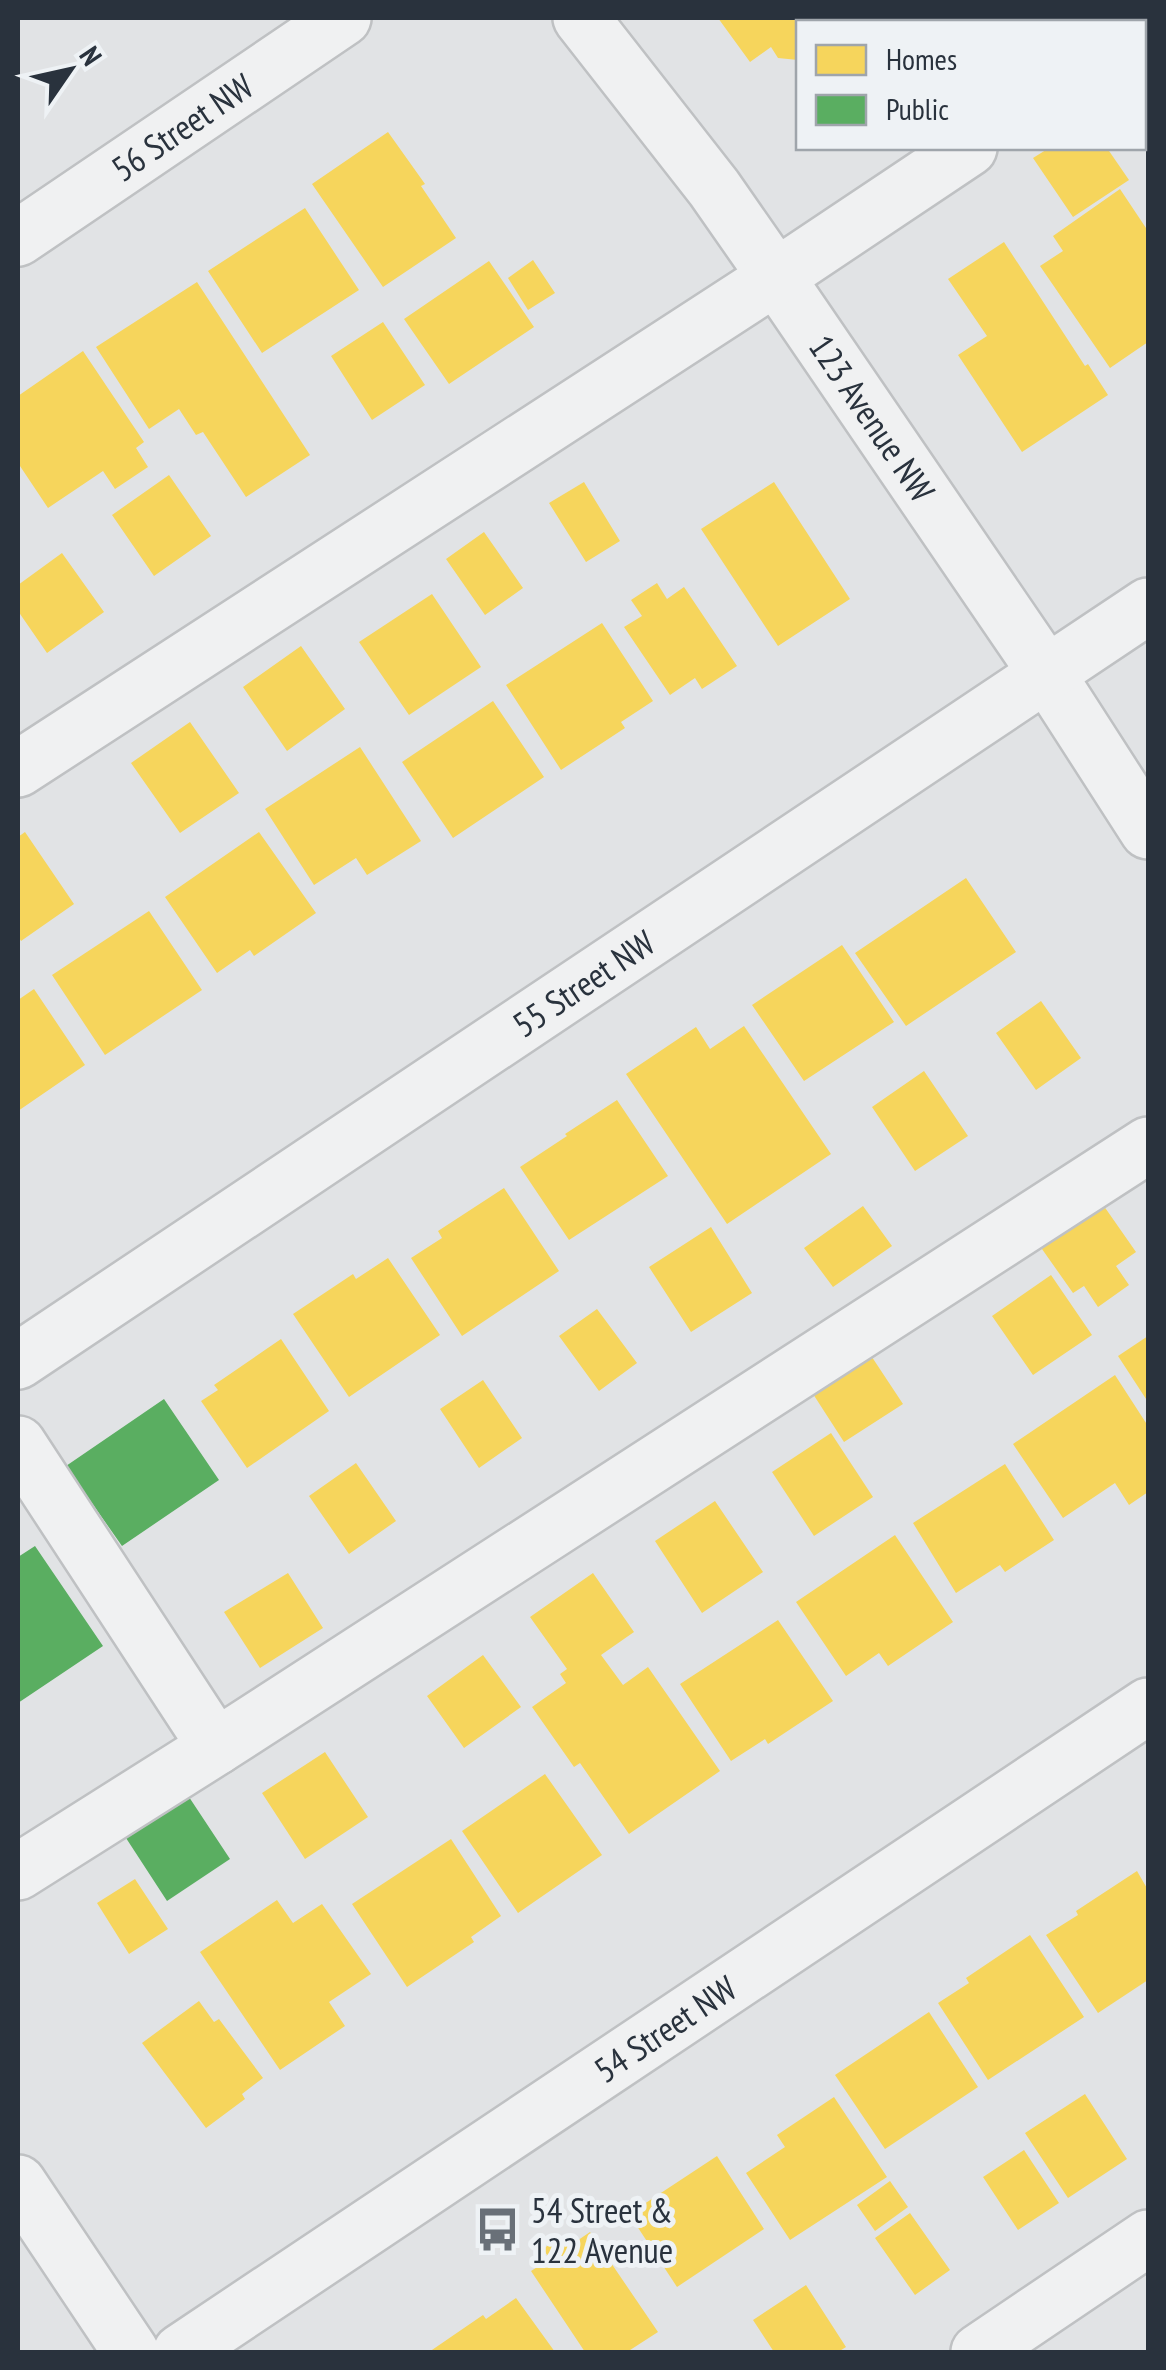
<svg xmlns="http://www.w3.org/2000/svg" width="1166" height="2370" font-family="'PT Sans Narrow',sans-serif">
  <rect width="100%" height="100%" fill="#e1e3e5"/>
  <!-- homes -->
  <path fill="#f6d55c" d="M 718,18 L 818,18 L 821,22 L 798,22 L 798,60 L 778,58 L 771,47 L 750,62 Z
    M 388,132 L 425,184 L 421,186 L 456,238 L 383,287 L 312,184 Z
    M 1049,148 L 1107,148 L 1129,180 L 1073,217 L 1033,158 Z
    M 1120,189 L 1148,231 L 1148,342 L 1110,368 L 1040,266 L 1063,251 L 1053,236 Z
    M 305,208 L 359,290 L 262,353 L 208,271 Z
    M 1004,242 L 1085,366 L 1088,364 L 1108,395 L 1022,452 L 958,355 L 987,336 L 948,279 Z
    M 533,260 L 555,293 L 528,310 L 508,278 Z
    M 489,261 L 534,327 L 449,384 L 404,319 Z
    M 197,282 L 310,455 L 246,497 L 203,432 L 196,435 L 179,409 L 149,429 L 96,347 Z
    M 383,322 L 425,385 L 372,420 L 331,356 Z
    M 83,351 L 144,442 L 136,448 L 148,467 L 115,489 L 103,471 L 48,508 L 18,463 L 18,396 Z
    M 169,475 L 211,536 L 154,576 L 112,515 Z
    M 584,482 L 620,541 L 586,562 L 549,503 Z
    M 774,482 L 850,599 L 778,646 L 701,529 Z
    M 484,532 L 523,588 L 485,615 L 446,559 Z
    M 62,553 L 104,612 L 47,653 L 18,611 L 18,585 Z
    M 657,583 L 667,599 L 684,587 L 737,666 L 702,689 L 695,678 L 670,695 L 624,627 L 642,616 L 631,600 Z
    M 432,594 L 481,667 L 409,715 L 359,642 Z
    M 602,623 L 653,701 L 621,722 L 625,728 L 561,770 L 506,685 Z
    M 301,646 L 345,709 L 287,751 L 243,687 Z
    M 493,701 L 544,777 L 453,838 L 402,762 Z
    M 190,722 L 239,793 L 180,833 L 131,763 Z
    M 360,747 L 421,841 L 367,875 L 356,858 L 314,885 L 265,809 Z
    M 25,832 L 74,904 L 21,941 L 18,936 L 18,837 Z
    M 259,832 L 316,913 L 254,956 L 250,950 L 217,973 L 165,897 Z
    M 966,878 L 1016,952 L 906,1026 L 855,953 Z
    M 149,911 L 202,990 L 105,1055 L 52,975 Z
    M 842,945 L 894,1022 L 804,1081 L 752,1005 Z
    M 34,989 L 85,1065 L 18,1111 L 18,1000 Z
    M 1041,1001 L 1081,1058 L 1036,1090 L 996,1033 Z
    M 744,1026 L 831,1154 L 727,1224 L 626,1074 L 696,1027 L 710,1049 Z
    M 924,1071 L 968,1136 L 915,1171 L 872,1107 Z
    M 617,1100 L 668,1176 L 569,1240 L 520,1167 L 567,1136 L 565,1134 Z
    M 504,1188 L 559,1271 L 462,1336 L 411,1258 L 442,1238 L 438,1231 Z
    M 1092,1189 L 1136,1252 L 1116,1266 L 1129,1285 L 1098,1307 L 1084,1286 L 1073,1293 L 1030,1232 Z
    M 863,1206 L 892,1246 L 833,1287 L 804,1248 Z
    M 711,1227 L 752,1293 L 691,1332 L 649,1267 Z
    M 388,1258 L 440,1335 L 349,1397 L 293,1314 L 353,1274 L 356,1279 Z
    M 1051,1275 L 1092,1335 L 1033,1375 L 992,1316 Z
    M 597,1309 L 637,1363 L 599,1391 L 559,1336 Z
    M 1148,1336 L 1148,1402 L 1118,1356 Z
    M 281,1339 L 329,1411 L 247,1468 L 201,1401 L 218,1390 L 214,1385 Z
    M 862,1342 L 903,1404 L 844,1442 L 804,1380 Z
    M 1115,1375 L 1148,1426 L 1148,1492 L 1129,1505 L 1115,1483 L 1063,1518 L 1013,1444 Z
    M 483,1380 L 522,1438 L 479,1468 L 440,1409 Z
    M 831,1433 L 873,1497 L 814,1536 L 772,1472 Z
    M 356,1463 L 396,1521 L 349,1554 L 309,1496 Z
    M 1005,1464 L 1054,1540 L 1005,1572 L 1000,1565 L 956,1593 L 913,1523 Z
    M 715,1501 L 763,1572 L 702,1613 L 655,1541 Z
    M 895,1535 L 953,1622 L 888,1666 L 879,1653 L 846,1676 L 796,1602 Z
    M 288,1573 L 323,1628 L 260,1668 L 224,1612 Z
    M 593,1573 L 634,1632 L 601,1655 L 623,1685 L 648,1667 L 720,1771 L 629,1834 L 580,1763 L 574,1767 L 532,1707 L 566,1683 L 560,1674 L 567,1669 L 530,1617 Z
    M 778,1620 L 833,1701 L 768,1744 L 765,1739 L 731,1761 L 680,1684 Z
    M 483,1655 L 521,1707 L 464,1748 L 427,1696 Z
    M 325,1752 L 368,1817 L 305,1859 L 262,1793 Z
    M 545,1774 L 602,1855 L 518,1913 L 462,1831 Z
    M 451,1839 L 501,1916 L 471,1937 L 474,1942 L 407,1987 L 352,1904 Z
    M 1137,1871 L 1148,1890 L 1148,1980 L 1098,2013 L 1046,1935 L 1078,1915 L 1076,1911 Z
    M 135,1879 L 168,1929 L 129,1954 L 97,1903 Z
    M 277,1900 L 293,1923 L 322,1904 L 371,1974 L 329,2002 L 345,2026 L 280,2070 L 200,1952 Z
    M 1030,1935 L 1084,2017 L 988,2080 L 938,2003 L 969,1983 L 966,1978 Z
    M 199,2001 L 214,2022 L 219,2019 L 263,2078 L 242,2094 L 245,2099 L 206,2128 L 142,2043 Z
    M 929,2012 L 978,2087 L 885,2149 L 835,2075 Z
    M 1085,2094 L 1127,2159 L 1068,2198 L 1025,2133 Z
    M 834,2097 L 887,2177 L 790,2240 L 746,2173 L 785,2147 L 777,2135 Z
    M 1024,2150 L 1059,2203 L 1018,2230 L 983,2177 Z
    M 717,2156 L 764,2229 L 677,2287 L 629,2214 Z
    M 890,2181 L 908,2207 L 875,2231 L 857,2205 Z
    M 910,2213 L 950,2270 L 915,2295 L 875,2238 Z
    M 590,2232 L 658,2332 L 627,2352 L 585,2352 L 531,2271 L 550,2259 L 543,2249 L 561,2236 L 568,2247 Z
    M 806,2285 L 846,2347 L 838,2352 L 774,2352 L 753,2320 Z
    M 516,2298 L 555,2352 L 429,2352 L 483,2315 L 486,2319 Z"/>
  <!-- public -->
  <path fill="#5aae61" d="M 164,1399 L 219,1480 L 122,1546 L 66,1466 Z
    M 35,1546 L 103,1646 L 18,1703 L 18,1557 Z
    M 189,1797 L 230,1859 L 167,1901 L 126,1838 Z"/>
  <g fill="none" stroke-linecap="round" stroke-linejoin="round">
    <defs>
      <g id="minor">
        <path id="s1" d="M 581,18 L 714,188 L 776,277 L 1047,674 L 1148,831"/>
        <path d="M 1144,30 L 1148,27"/>
        <path id="s2" d="M 18,238 L 343,18"/>
        <path d="M 18,769 L 776,277 L 969,148"/>
        <path id="s3" d="M 18,1361 L 1148,606"/>
        <path d="M 18,1444 L 216,1747"/>
        <path d="M 18,1872 L 216,1747 L 1148,1145"/>
        <path d="M 18,2183 L 131,2352"/>
        <path id="s4" d="M 181,2352 L 1148,1706"/>
        <path d="M 979,2352 L 1148,2238"/>
      </g>
    </defs>
    <!-- minor casing -->
    <use href="#minor" stroke="#bfc1c3" stroke-width="60"/>
    <!-- minor -->
    <use href="#minor" stroke="#f0f1f2" stroke-width="55"/>
  </g>
  <!-- icons -->
  <defs>
    <symbol id="bus-bare" viewBox="-9 -9 18 18"><path d="M-5-6H5V4H4V6H2V4H-2V6H-4V4H-5ZM-3.5-4V0h7V-4ZM-3.5 1.2v1.5H-2V1.2ZM2 1.2v1.5H3.5V1.2Z" fill="#697078" stroke="#eef2f5" stroke-width="2.5" paint-order="stroke"/></symbol>
  </defs>
  <g fill-rule="evenodd">
    <use href="#bus-bare" x="466" y="2198" width="63" height="63"/>
  </g>
  <g text-anchor="middle" dominant-baseline="central" stroke-width="10" stroke-linejoin="round" paint-order="stroke">
    <!-- street labels -->
    <g font-size="35" fill="#29323d" stroke="#eef2f5">
      <text stroke="none"><textPath href="#s2" startOffset="198">56 Street NW</textPath></text>
      <text stroke="none"><textPath href="#s1" startOffset="495">123 Avenue NW</textPath></text>
      <text stroke="none"><textPath href="#s3" startOffset="680">55 Street NW</textPath></text>
      <text stroke="none"><textPath href="#s4" startOffset="582">54 Street NW</textPath></text>
    </g>
    <!-- poi labels -->
    <g font-size="35" fill="#29323d" stroke="#eef2f5" text-anchor="start">
      <text x="531" y="2210">54 Street &amp;<tspan x="531" dy="40">122 Avenue</tspan></text>
    </g>
  </g>
  <!-- border -->
  <rect width="1166" height="2370" fill="none" stroke="#29323d" stroke-width="40"/>
  <!-- legend -->
  <rect x="796" y="20" width="350" height="130" fill="#eef2f5" stroke="#9fa5ab" stroke-width="2.5"/>
  <rect x="816" y="45" width="50" height="30" fill="#f6d55c" stroke="#9fa5ab" stroke-width="2.5"/>
  <text x="886" y="70" font-size="30" fill="#29323d">Homes</text>
  <rect x="816" y="95" width="50" height="30" fill="#5aae61" stroke="#9fa5ab" stroke-width="2.5"/>
  <text x="886" y="120" font-size="30" fill="#29323d">Public</text>
  <!-- north arrow -->
  <g transform="translate(70 70) rotate(56)" stroke="#eef2f5" stroke-width="8" paint-order="stroke">
  <path d="M0-8L18 38L0 25L-18 38Z" fill="#29323d"/>
  <text y="-15" font-size="28" font-weight="bold" text-anchor="middle" fill="#29323d">N</text>
  </g>
</svg>
